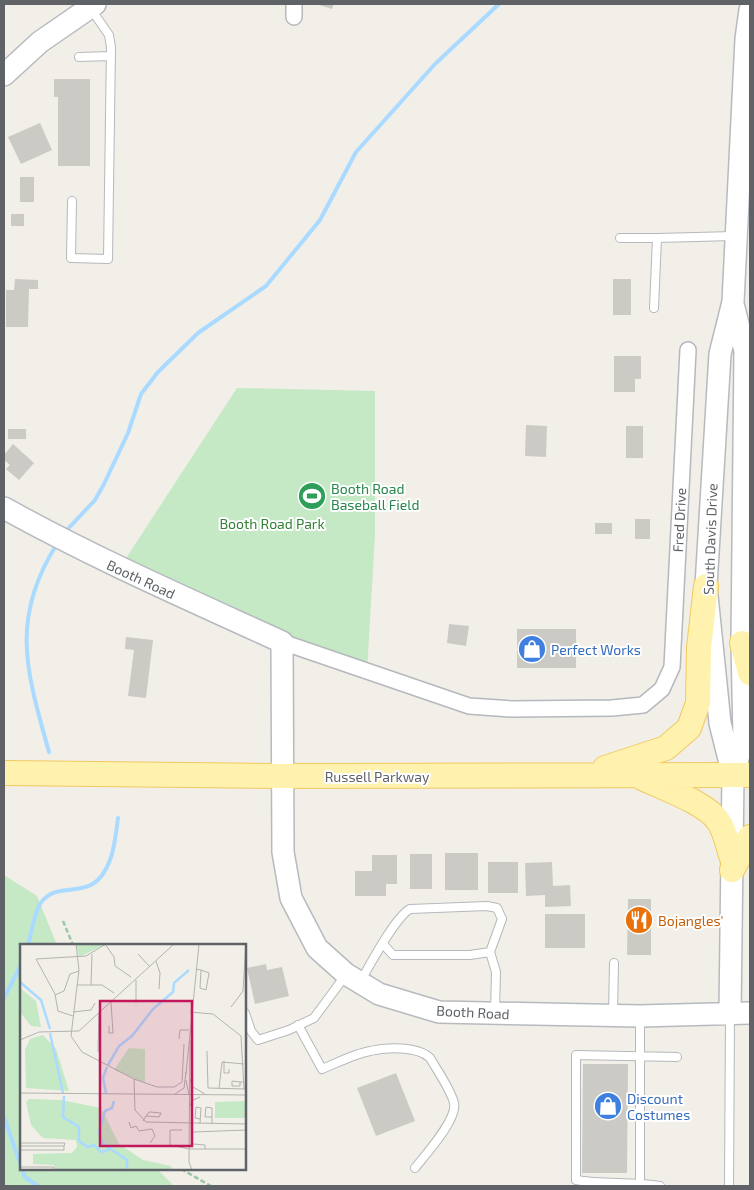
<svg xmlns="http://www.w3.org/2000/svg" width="754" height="1190" font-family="'Exo 2',sans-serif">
  <rect width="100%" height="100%" fill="#f1efe8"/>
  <!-- green -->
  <path fill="#c5e8c5" d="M 237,388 L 375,391 L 375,535 L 367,671 L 119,569 Z
    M 4,875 L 37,896 L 57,945 L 21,945 L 21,1169 L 157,1169 L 174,1186 L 4,1186 Z"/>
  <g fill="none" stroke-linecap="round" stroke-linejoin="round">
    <!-- stream -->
    <path stroke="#aadaff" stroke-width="4" d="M 65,532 L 95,500 L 104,484 L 128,433 L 141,394 L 158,372 L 198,333 L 266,286 L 320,220 L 356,152 L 435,64 L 499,4
      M 49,752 C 27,673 9,619 57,544
      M 28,945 C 31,933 34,915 40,904 C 59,876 93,907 110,860 C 115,847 116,832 118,818
      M 4,998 L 21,965
      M 4,1117 L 21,1166
      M 22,1169 L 25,1177 L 38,1186"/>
  </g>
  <!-- building -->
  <path fill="#cccac5" d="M 316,4 L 334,4 L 332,9 Z
    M 54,79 L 90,79 L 90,166 L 58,166 L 58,97 L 54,97 Z
    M 40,123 L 52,150 L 21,164 L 8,137 Z
    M 20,177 L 34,177 L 34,202 L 20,202 Z
    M 11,214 L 24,214 L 24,226 L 11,226 Z
    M 15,279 L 38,280 L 38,289 L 29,289 L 28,327 L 6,327 L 6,290 L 14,290 Z
    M 613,279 L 631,279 L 631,315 L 613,315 Z
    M 614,356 L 641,356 L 641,379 L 635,379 L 635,392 L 614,392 Z
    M 526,425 L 547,426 L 546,457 L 525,456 Z
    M 626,426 L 643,426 L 643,458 L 626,458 Z
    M 8,429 L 26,429 L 26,439 L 8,439 Z
    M 13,444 L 34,463 L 19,480 L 6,469 L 10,465 L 4,460 L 4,455 Z
    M 635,519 L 650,519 L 650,539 L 635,539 Z
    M 595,523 L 612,523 L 612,534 L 595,534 Z
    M 449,624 L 469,626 L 466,646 L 447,643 Z
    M 517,629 L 576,629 L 576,668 L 517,668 Z
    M 126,637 L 153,640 L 146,698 L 128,696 L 134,650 L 125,649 Z
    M 445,853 L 478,853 L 478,890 L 445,890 Z
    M 410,854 L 432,854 L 432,889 L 410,889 Z
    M 372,855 L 397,855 L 397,884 L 386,884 L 386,896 L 355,896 L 355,871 L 372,871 Z
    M 488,862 L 518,862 L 518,893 L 488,893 Z
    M 552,862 L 553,886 L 570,885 L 571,906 L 545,907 L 545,895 L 526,896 L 525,863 Z
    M 628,899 L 651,899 L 651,955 L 627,955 Z
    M 545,914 L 585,914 L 585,948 L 545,948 Z
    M 266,964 L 267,970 L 282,967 L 289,996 L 255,1004 L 247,968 Z
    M 583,1064 L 628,1064 L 627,1173 L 582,1173 Z
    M 396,1073 L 415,1121 L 376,1136 L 357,1088 Z"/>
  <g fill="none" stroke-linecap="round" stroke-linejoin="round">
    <defs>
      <path id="lane" d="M 79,57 L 111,56
        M 72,201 L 71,258 L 108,259 L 111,47 L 109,35 L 91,9
        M 620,238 L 657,238
        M 654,308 L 657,238 L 734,236
        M 490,952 L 496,972 L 495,1012
        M 360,982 C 370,965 395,917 410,909 L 487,906 L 497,908 L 502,919 L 490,952 L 470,955 L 393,955 L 383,944
        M 245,1013 L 251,1031 L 258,1040 L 289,1030 L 314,1018 L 345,976
        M 613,1013 L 614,963
        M 298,1025 L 322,1069 C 337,1063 354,1054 370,1051 C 386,1047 418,1046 430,1058 C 437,1070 451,1090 454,1103 C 458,1119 425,1155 415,1168
        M 640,1183 L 640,1018
        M 660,1186 C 632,1181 604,1185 576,1180 L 576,1055 L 677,1057
        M 729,1186 L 730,1016"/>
      <path id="street" d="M 294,17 L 294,4
        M 282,642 L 469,706 L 512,709 L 612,708 L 643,705 L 662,689 L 672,667 L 688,350"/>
      <path id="secondary" d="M 4,75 L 40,42 L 95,4
        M 4,508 C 94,558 188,599 282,642 L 283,852 L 291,898 L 317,948 L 346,974 L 379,994 L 439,1012 L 640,1016 L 750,1013
        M 733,775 L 744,738 L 742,643 L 745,351 L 733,304
        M 730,1014 L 733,775 L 720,723 L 706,586 L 720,354 L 733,302 L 746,39 L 750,10"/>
      <path id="primary" d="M 742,643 L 750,673
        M 605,768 L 666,748 L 689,728 L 698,703 L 699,648 L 706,586
        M 4,773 L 283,776 L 750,775
        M 642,778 C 663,788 707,803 719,822 C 726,833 728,847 732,858
        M 732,870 L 750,837"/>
    </defs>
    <!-- lane casing -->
    <use href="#lane" stroke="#b5b8bc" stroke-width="10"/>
    <!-- street casing -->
    <use href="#street" stroke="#b5b8bc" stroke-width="18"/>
    <!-- secondary casing -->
    <use href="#secondary" stroke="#b6babf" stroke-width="24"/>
    <!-- primary casing -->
    <use href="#primary" stroke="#f2c960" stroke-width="26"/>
    <!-- path -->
    <path stroke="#9cc7a9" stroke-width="2.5" stroke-dasharray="5 2.5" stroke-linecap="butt" d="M 63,921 L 73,945
      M 181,1169 L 211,1186"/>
    <!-- lane -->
    <use href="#lane" stroke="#fff" stroke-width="8"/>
    <!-- street -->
    <use href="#street" stroke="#fff" stroke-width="15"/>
    <!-- secondary -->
    <use href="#secondary" stroke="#fff" stroke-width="21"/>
    <!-- primary -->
    <use href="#primary" stroke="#fff2af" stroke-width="24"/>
  </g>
  <!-- icons -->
  <defs>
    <symbol id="stadium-disc" viewBox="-11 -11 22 22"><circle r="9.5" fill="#2e9e5b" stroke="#fff"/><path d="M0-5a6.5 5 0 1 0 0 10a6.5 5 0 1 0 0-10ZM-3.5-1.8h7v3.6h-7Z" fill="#fff"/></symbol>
    <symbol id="shop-disc" viewBox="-11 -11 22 22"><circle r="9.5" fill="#3f7fe0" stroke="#fff"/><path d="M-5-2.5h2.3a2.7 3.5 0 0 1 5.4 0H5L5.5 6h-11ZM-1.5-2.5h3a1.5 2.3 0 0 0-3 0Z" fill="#fff"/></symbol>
    <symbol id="restaurant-disc" viewBox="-11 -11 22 22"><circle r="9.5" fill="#e8710a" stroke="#fff"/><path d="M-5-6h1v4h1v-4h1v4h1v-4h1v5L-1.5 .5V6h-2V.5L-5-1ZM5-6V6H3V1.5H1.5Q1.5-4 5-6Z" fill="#fff"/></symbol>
  </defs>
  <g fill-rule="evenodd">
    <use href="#stadium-disc" x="296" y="480" width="32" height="32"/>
    <use href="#shop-disc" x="516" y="633" width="32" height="32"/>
    <use href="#restaurant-disc" x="623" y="904" width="32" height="32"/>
    <use href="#shop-disc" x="592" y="1090" width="32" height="32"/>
  </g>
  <g text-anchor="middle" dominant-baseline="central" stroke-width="4" stroke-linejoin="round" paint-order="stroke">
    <!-- leisure labels -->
    <g font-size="14" fill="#27864d" stroke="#fff" text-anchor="start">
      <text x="331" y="488">Booth Road<tspan x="331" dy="16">Baseball Field</tspan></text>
    </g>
    <!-- street labels -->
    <g font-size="14" fill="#5f6368" stroke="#fff">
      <text transform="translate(679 520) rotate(-87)">Fred Drive</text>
      <text transform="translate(710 539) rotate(-88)">South Davis Drive</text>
      <text transform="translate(141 579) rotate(25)">Booth Road</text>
      <text x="377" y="776">Russell Parkway</text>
      <text transform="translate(473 1012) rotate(3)">Booth Road</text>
    </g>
    <!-- park labels -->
    <g font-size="14" fill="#348238" stroke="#fff">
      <text x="272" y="523">Booth Road Park</text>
    </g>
    <!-- shop labels -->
    <g font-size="14" fill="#366cbe" stroke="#fff" text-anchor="start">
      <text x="551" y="649">Perfect Works</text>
      <text x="627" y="1098">Discount<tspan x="627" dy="16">Costumes</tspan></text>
    </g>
    <!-- food labels -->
    <g font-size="14" fill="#c56008" stroke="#fff" text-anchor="start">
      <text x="658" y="920">Bojangles'</text>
    </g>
  </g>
  <!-- overview -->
  <g transform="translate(20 944)">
    <rect width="226" height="226" fill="#f1efe8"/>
    <path d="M 56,0 L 86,0 L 59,13 ZM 0,44 L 16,57 L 21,83 L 11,82 L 0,68 ZM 23,91 L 36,105 L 49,147 L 6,144 L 5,106 L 10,95 ZM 109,104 L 125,105 L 125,139 L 94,126 ZM 9,155 L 41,156 L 81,164 L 99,200 L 123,216 L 151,222 L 152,226 L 36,226 L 34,221 L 13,220 L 13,210 L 52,209 L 57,203 L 56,196 L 23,194 L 11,181 L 6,158 ZM 226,157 L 226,174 L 195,174 L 195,158 Z" fill="#c5e8c5"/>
    <path fill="none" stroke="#aadaff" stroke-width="2.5" d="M 0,38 L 21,56 L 30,85M 30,89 L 43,149M 88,121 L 99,102 L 112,92 L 133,65 L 153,48 L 154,39 L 169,26M 86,149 L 83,134 L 87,123M 44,152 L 43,173 L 59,183 L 59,197 L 68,203 L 74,201 L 81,208 L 90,205M 94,157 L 92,164 L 85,167 L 79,189 L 83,200 L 107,216 L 107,226"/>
    <path fill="none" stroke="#b3b3b1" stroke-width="1" d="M 56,0 L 59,26 L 51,92 L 62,108 L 114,135 L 137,143 L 154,143 L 162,138 L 164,100M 85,0 L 94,13 L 95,22 L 111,33M 118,10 L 130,23M 136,17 L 140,29 L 139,45M 176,25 L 181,26 L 180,44 L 186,46 L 189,29 L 181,26M 57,41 L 82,41 L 94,49M 71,41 L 72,10M 35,51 L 44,47 L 50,30 L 59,27M 116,59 L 116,36M 211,63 L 223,47 L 226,0M 53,68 L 71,66 L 75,59M 170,68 L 193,70 L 221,92 L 224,145M 53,72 L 38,67 L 35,50 L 16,15 L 66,12 L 86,0M 89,82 L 89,89 L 93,89 L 91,58M 159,95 L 160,86 L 169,86M 0,96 L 19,88 L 59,87 L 154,0M 170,96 L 169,218 L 172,226M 187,107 L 188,144 L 225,145M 78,108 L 79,68M 204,117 L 204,129 L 209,129 L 209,125M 166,130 L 179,0M 114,135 L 115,166 L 126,178 L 227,180M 170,135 L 173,143 L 185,150M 166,136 L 169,151M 220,138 L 220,142 L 212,142 L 212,137 L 220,138 L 224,138M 199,145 L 202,118 L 224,120M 0,149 L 227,151M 155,150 L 164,144 L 166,128M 169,163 L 173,156 L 180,153M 192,173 L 185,173 L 186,163 L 192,164 L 192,180M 123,177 L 126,172 L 129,168 L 130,168 L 141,169 L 139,173 L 126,172M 109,178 L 111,184 L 116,182 L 119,187 L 132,185 L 135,192 L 130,199M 180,180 L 181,164 L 176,163 L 175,174 L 180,175M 162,186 L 150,186 L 150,201 L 169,205 L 227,205M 173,188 L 227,186M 0,199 L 45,199 L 44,202M 173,200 L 185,201 L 185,205M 0,202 L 44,202M 0,206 L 44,206 L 44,202M 0,223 L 34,223 L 34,226M 0,226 L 22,226"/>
    <path fill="#c2185b" fill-opacity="0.15" stroke="#c2185b" stroke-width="2.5" d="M 80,57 L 172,57 L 172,202 L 80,202 Z"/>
    <rect width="226" height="226" fill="none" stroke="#5f6368" stroke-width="2.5"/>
  </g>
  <!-- border -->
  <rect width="754" height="1190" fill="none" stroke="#5f6368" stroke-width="10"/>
</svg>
